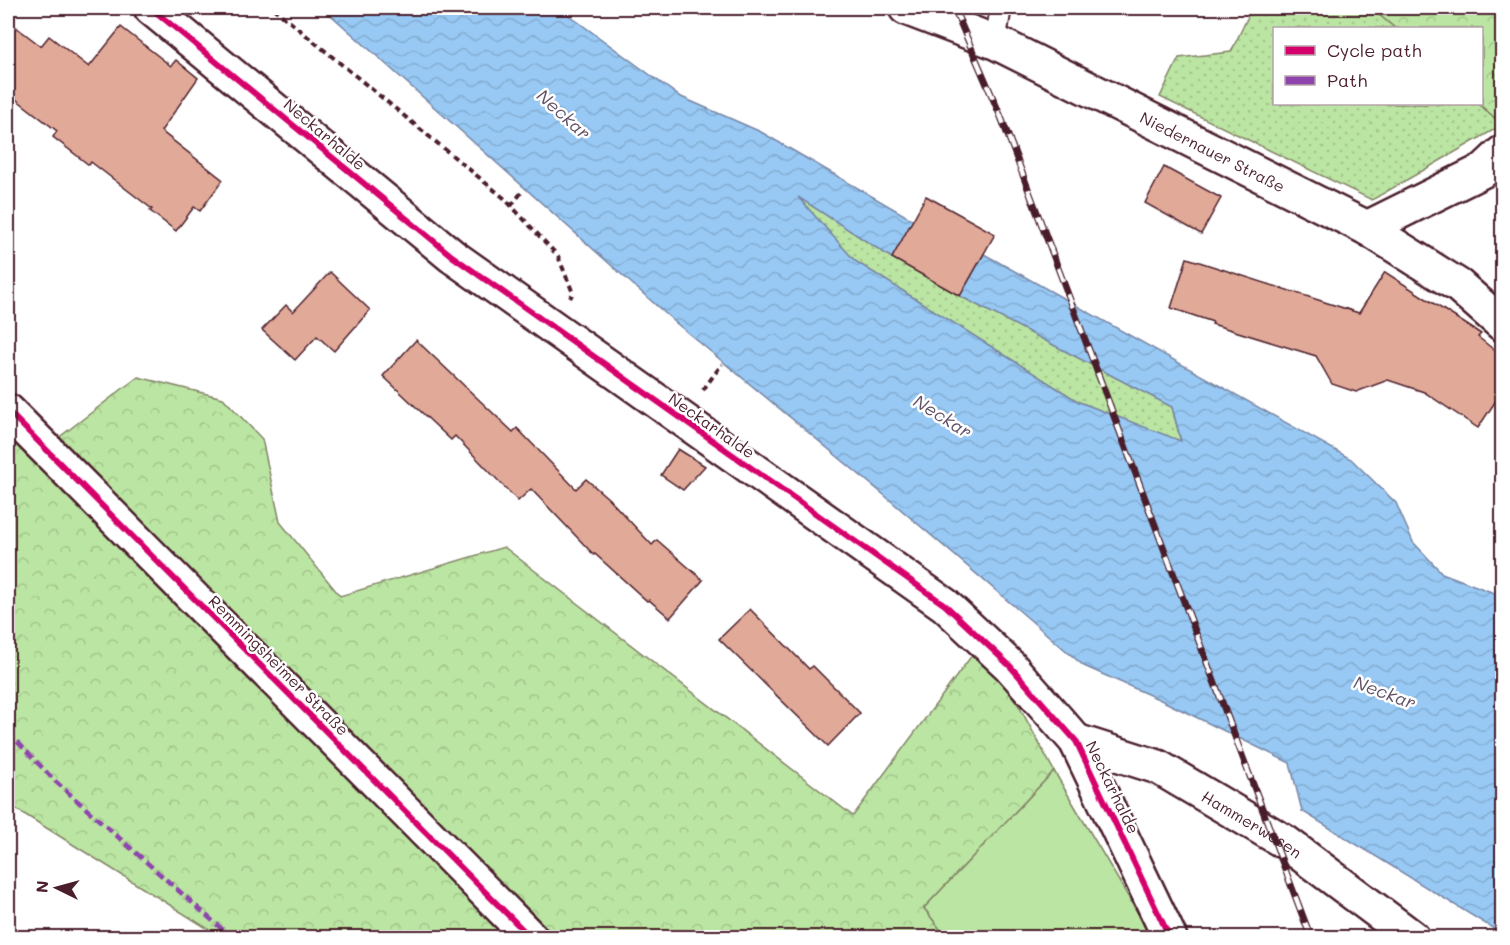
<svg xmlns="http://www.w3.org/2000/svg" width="1510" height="945" font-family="Mali,sans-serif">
  <defs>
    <pattern id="grass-dots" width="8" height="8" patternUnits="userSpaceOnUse" patternTransform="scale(1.5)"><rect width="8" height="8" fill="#bbe5a2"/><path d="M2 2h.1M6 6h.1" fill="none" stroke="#a2c48c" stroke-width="1.8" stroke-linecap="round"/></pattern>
    <pattern id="forest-crowns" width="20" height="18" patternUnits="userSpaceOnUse" patternTransform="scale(1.5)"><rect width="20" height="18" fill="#bbe5a2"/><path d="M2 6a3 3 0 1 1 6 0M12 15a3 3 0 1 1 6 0" fill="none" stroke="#a2c48c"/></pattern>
    <pattern id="water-waves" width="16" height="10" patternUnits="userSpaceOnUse" patternTransform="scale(1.5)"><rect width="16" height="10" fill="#97c9f4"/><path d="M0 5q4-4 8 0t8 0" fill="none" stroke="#84acd1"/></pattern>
  </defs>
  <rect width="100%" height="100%" fill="#fff"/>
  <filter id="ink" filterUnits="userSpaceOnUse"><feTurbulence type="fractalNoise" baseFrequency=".0167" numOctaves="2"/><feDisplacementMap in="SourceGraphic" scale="12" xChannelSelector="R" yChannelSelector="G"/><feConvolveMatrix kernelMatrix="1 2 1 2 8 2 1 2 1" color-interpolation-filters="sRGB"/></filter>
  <g filter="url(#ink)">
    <!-- grass -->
    <path fill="url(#grass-dots)" stroke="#828266" stroke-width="1.5" d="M 1252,8 L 1371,8 L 1395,28 L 1274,28 L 1274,104 L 1479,104 L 1502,125 L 1372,200 L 1160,97 L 1179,58 L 1231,52 Z
      M 796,195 L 892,258 L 960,296 L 1172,407 L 1181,442 L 1079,402 L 855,261 Z"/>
    <!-- forest -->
    <path fill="url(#forest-crowns)" stroke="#828266" stroke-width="1.5" d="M 1371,8 L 1502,8 L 1502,124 L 1479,104 L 1482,104 L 1482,28 L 1395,28 Z
      M 138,377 L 223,398 L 262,439 L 280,522 L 340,596 L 504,547 L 853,816 L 978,647 L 1019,706 L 1054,771 L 924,908 L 946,937 L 221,937 L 8,804 L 8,411 L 45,448 Z"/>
    <!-- garden -->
    <path fill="#bbe5a2" stroke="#828266" stroke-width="1.5" d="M 1054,771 L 1152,937 L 946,937 L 924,908 Z"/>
    <!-- water -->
    <path fill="url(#water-waves)" stroke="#7885a4" stroke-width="1.5" d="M 323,8 L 559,8 L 679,96 L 761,132 L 913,220 L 892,258 L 798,197 L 855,261 L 1079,402 L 1181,441 L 1172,407 L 960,296 L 984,254 L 1351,459 L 1396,503 L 1413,542 L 1442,573 L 1502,596 L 1502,934 L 1302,811 L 1290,763 L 1163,701 L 1084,666 L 884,495 L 676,323 Z"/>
    <!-- building -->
    <path fill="#e1a998" stroke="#4a1f2b" stroke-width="1.5" d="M 8,21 L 41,46 L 49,36 L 89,67 L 121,27 L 171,66 L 176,60 L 198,78 L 161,131 L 223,180 L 200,211 L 194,207 L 176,231 L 150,211 L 152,209 L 91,162 L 89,165 L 53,137 L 57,131 L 8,93 Z
      M 1164,167 L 1221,198 L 1201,234 L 1145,203 Z
      M 926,196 L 995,234 L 960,296 L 892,258 Z
      M 1187,258 L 1359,313 L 1385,272 L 1481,334 L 1478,337 L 1503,357 L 1503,390 L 1478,428 L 1424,392 L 1388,380 L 1356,392 L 1332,384 L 1316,356 L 1212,324 L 1213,322 L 1171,308 Z
      M 330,272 L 370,310 L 334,351 L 317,336 L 295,360 L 262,330 L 286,305 L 293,312 Z
      M 416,340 L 513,432 L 517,428 L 576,489 L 586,479 L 609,499 L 652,545 L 657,540 L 703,580 L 670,618 L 649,600 L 647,601 L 595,554 L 594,555 L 531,489 L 518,501 L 455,436 L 451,440 L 383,376 Z
      M 678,449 L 705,466 L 683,490 L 661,475 Z
      M 750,609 L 809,669 L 813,666 L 860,713 L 828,746 L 719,639 Z"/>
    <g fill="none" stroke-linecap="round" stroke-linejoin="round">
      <defs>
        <path id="service" d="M 995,42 L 1001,8"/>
        <g id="minor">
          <path d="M 151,8 L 452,256 L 945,605 L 1010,666 L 1076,741 L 1170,938"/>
          <path d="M 1367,228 L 1484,170 L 1502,153"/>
          <path id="s1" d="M 1076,741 L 1158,767 L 1285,842 L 1413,938"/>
        </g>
        <path id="tertiary" d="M 8,411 L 531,938"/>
        <g id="secondary">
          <path id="s2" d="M 906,8 L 995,42 L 1367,228 L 1459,286 L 1502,324"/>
        </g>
      </defs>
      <!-- service casing -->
      <use href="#service" stroke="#4a1f2b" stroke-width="24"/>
      <!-- minor casing -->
      <use href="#minor" stroke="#4a1f2b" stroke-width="38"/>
      <!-- tertiary casing -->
      <use href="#tertiary" stroke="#4a1f2b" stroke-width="38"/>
      <!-- secondary casing -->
      <use href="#secondary" stroke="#4a1f2b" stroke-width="38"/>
      <!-- path -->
      <path stroke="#4a1f2b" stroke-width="4" stroke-dasharray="6 4.5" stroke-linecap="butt" d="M 273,8 L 504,198 L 558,256 L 573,293 L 570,298
        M 511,206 L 521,193
        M 703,390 L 722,364"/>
      <!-- service -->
      <use href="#service" stroke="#fff" stroke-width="20"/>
      <!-- minor -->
      <use href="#minor" stroke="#fff" stroke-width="33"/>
      <!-- tertiary -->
      <use href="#tertiary" stroke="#fff" stroke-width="33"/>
      <!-- secondary -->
      <use href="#secondary" stroke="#fff" stroke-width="33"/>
      <defs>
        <path id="rail" d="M 954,8 L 1001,117 L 1311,938"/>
      </defs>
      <!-- rail casing -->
      <use href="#rail" stroke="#4a1f2b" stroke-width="7"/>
      <!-- rail -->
      <use href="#rail" stroke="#fff" stroke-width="4.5" stroke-dasharray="14" stroke-linecap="butt"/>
      <!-- quiet -->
      <path stroke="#8e44ad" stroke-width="4.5" stroke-dasharray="9 4.5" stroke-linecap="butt" d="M 8,732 L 55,781 L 232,938"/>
      <defs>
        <path id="cycleway" d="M 151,8 L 452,256 L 945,605 L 1010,666 L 1076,741 L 1170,938
          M 8,411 L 531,938"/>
      </defs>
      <!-- cycleway casing -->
      <use href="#cycleway" stroke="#fff" stroke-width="10"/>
      <!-- cycleway -->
      <use href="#cycleway" stroke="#d6006c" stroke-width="6"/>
    </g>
  </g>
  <g text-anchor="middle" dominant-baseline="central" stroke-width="5" stroke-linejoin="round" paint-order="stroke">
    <!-- street labels -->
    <g font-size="16" fill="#4a1f2b" stroke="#fff">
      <text transform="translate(325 134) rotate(40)">Neckarhalde</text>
      <text stroke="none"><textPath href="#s2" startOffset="339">Niedernauer Straße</textPath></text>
      <text transform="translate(712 425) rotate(35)">Neckarhalde</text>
      <text transform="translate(279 665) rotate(45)">Remmingsheimer Straße</text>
      <text transform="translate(1113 787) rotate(64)">Neckarhalde</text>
      <text stroke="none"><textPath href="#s1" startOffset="196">Hammerwasen</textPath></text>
    </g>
    <!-- water labels -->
    <g font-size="18" font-style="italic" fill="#615267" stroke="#fff">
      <text transform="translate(564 114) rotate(42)">Neckar</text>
      <text transform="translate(943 416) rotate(32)">Neckar</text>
      <text transform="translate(1385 692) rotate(20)">Neckar</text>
    </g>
  </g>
  <!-- margin -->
  <rect width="1510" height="945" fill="none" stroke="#fff" stroke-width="30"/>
  <rect x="15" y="15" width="1480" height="915" fill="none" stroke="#4a1f2b" stroke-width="2" filter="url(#ink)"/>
  <!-- legend -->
  <rect x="1273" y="27" width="210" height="78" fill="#ffffff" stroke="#b7a5aa" stroke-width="1.5"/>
  <rect x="1285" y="46" width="30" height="9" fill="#d6006c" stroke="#b7a5aa" stroke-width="1.5"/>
  <text x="1327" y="57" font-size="18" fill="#4a1f2b">Cycle path</text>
  <rect x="1285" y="76" width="30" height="9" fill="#8e44ad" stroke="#b7a5aa" stroke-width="1.5"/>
  <text x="1327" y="87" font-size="18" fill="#4a1f2b">Path</text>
  <!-- north arrow -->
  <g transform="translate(57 888) rotate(275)" stroke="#ffffff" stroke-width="4.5" paint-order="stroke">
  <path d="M0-4.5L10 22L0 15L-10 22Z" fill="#4a1f2b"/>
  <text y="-9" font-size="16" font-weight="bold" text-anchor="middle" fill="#4a1f2b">N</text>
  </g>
</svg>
